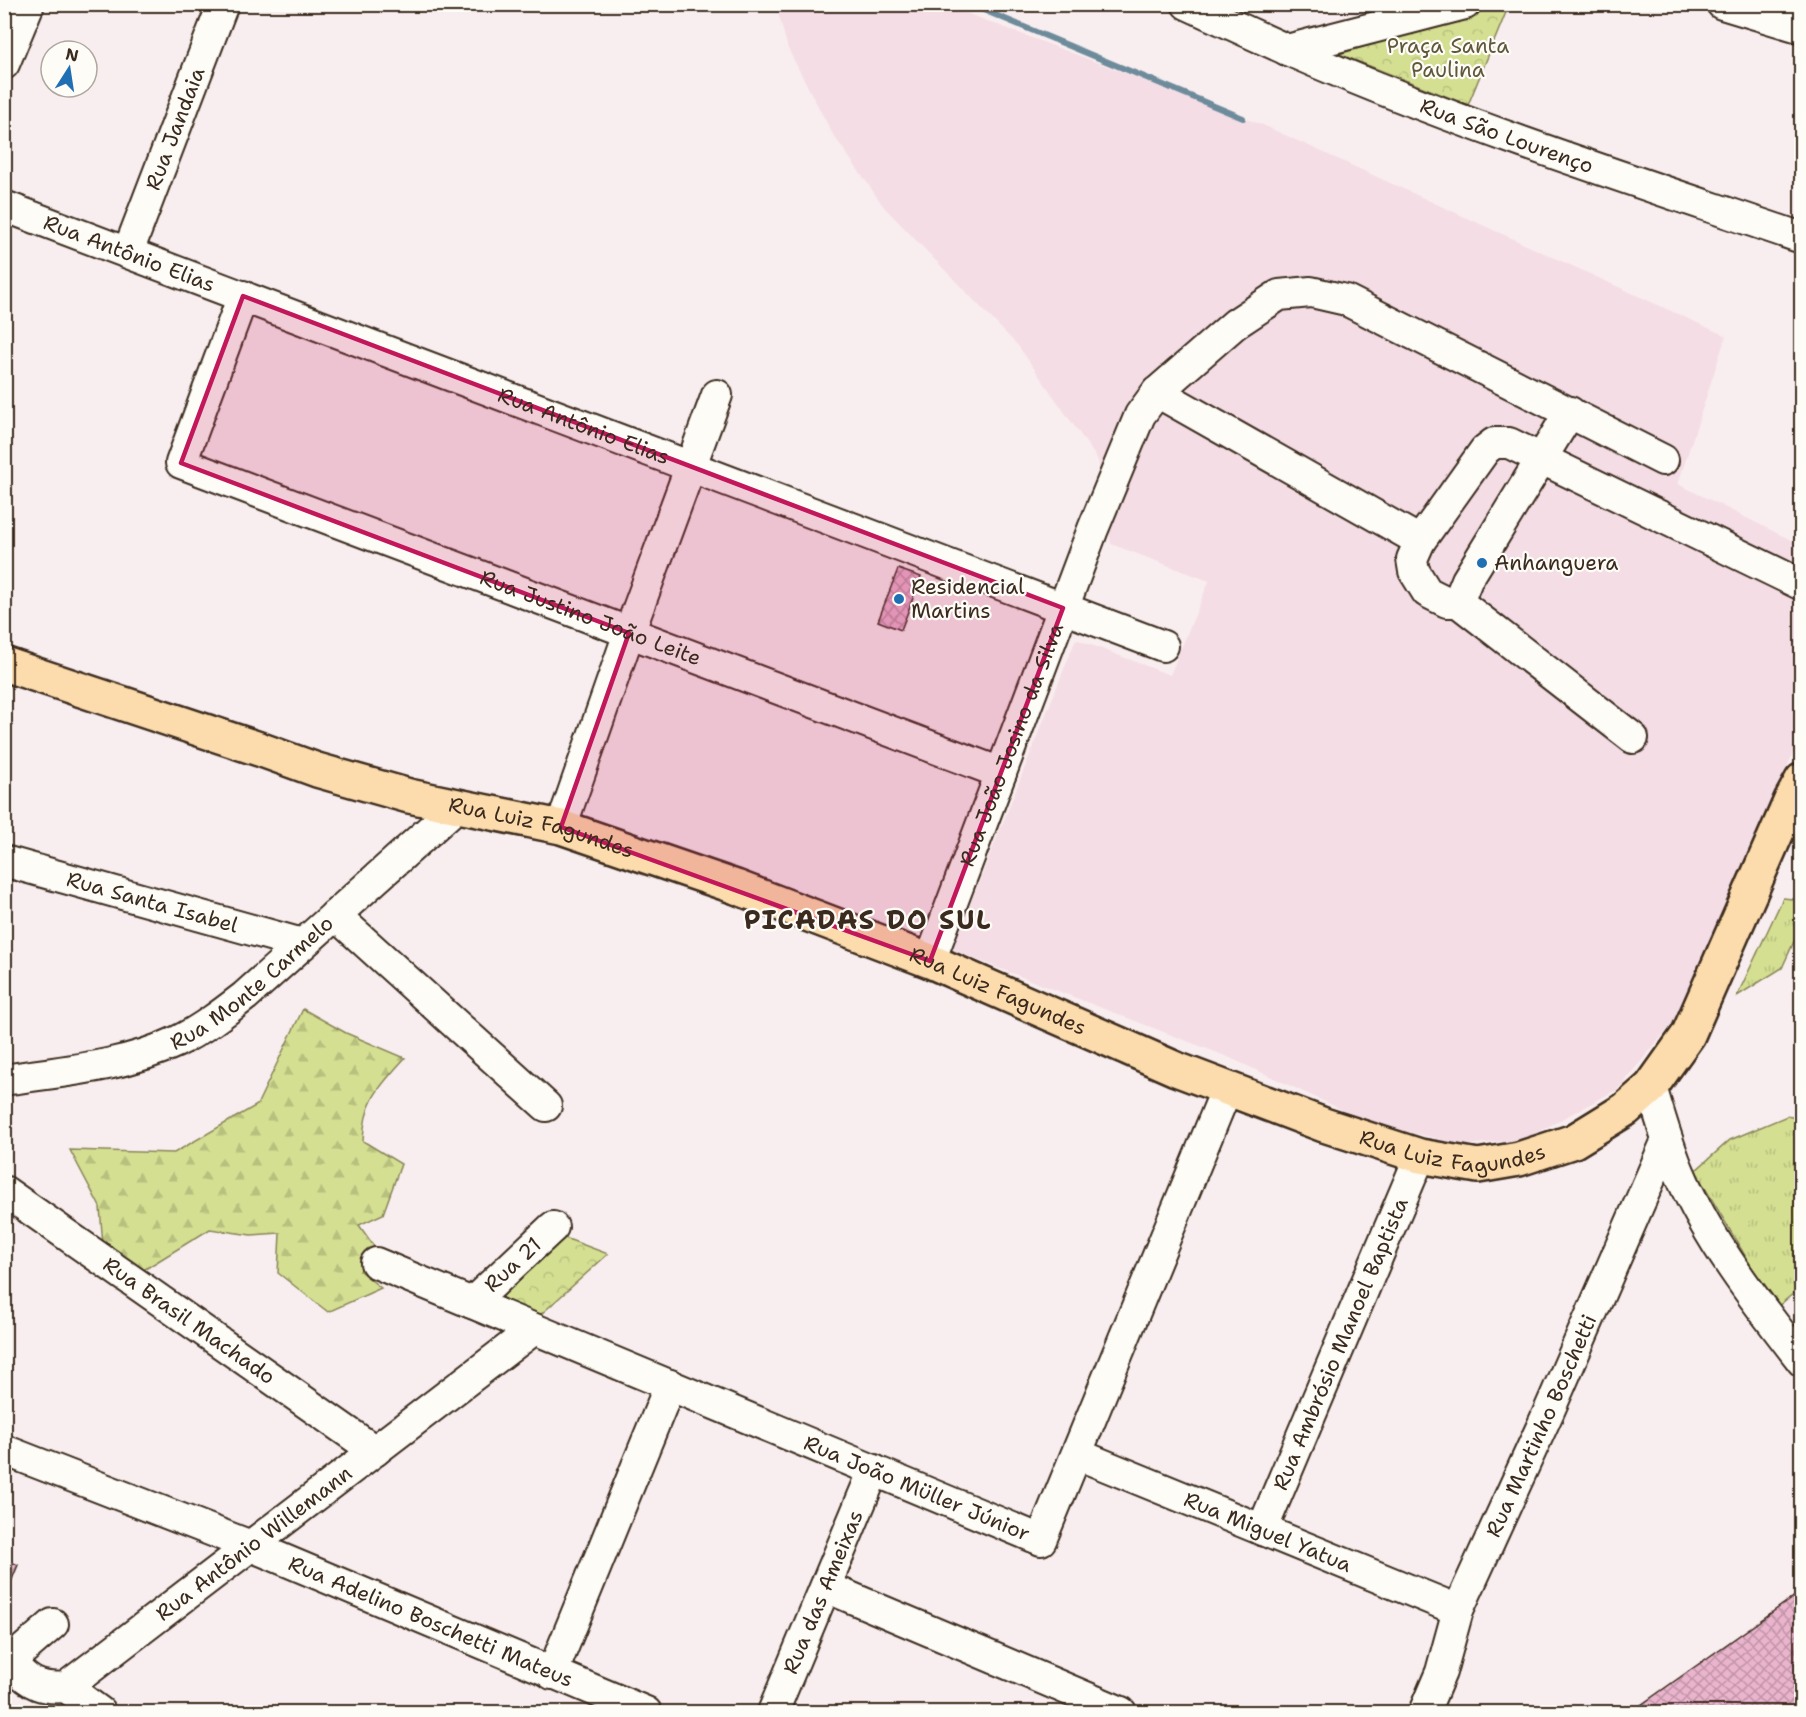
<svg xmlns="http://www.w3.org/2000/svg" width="1806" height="1717" font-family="'Shantell Sans',sans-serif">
  <defs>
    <pattern id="grass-tufts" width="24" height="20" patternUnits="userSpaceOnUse" patternTransform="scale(1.5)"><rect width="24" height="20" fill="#d4df92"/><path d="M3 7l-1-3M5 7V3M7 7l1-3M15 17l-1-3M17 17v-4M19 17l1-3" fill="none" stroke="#b7c07d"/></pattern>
    <pattern id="forest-firs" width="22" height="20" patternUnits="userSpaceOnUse" patternTransform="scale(1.5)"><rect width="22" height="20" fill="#d4df92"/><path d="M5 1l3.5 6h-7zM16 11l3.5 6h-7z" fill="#b7c07d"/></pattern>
    <pattern id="park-crowns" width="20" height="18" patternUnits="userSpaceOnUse" patternTransform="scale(1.5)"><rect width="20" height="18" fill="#d4df92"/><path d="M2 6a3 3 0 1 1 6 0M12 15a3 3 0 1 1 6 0" fill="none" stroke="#b7c07d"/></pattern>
    <pattern id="building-cross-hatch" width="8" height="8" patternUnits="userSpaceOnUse" patternTransform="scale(1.5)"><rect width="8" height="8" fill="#eab4cd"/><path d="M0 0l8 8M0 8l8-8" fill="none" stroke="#bf93a6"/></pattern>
  </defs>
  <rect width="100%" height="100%" fill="#f9eeef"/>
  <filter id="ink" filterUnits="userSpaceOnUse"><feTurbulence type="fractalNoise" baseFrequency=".0167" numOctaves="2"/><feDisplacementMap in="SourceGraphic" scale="12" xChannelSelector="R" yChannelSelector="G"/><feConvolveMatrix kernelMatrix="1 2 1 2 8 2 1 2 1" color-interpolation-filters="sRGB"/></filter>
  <g filter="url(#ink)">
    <!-- built -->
    <path fill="#f4dde5" d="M 776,5 L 945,5 L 1263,125 L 1726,336 L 1678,484 L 1801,545 L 1801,736 L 1672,1024 L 1618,1089 L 1525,1139 L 1466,1145 L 1373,1124 L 1228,1057 L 952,950 L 1076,639 L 1170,675 L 1209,581 L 1111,544 L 1098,460 L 1019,347 L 884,207 L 832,133 L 788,49 Z"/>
    <!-- grass -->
    <path fill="url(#grass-tufts)" stroke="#888458" stroke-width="1.5" d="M 1783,898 L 1801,900 L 1801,926 L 1782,968 L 1737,996 Z
      M 1787,1116 L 1801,1119 L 1801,1287 L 1776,1308 L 1695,1171 L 1730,1140 Z"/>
    <!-- forest -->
    <path fill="url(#forest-firs)" stroke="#888458" stroke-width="1.5" d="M 303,1009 L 346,1033 L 405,1058 C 379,1087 364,1101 363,1141 L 401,1164 L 383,1214 L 359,1225 L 376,1249 L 360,1271 L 381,1288 L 328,1312 L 278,1273 L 280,1233 L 251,1235 L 210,1229 L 142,1271 L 103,1246 L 100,1207 L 70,1150 L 174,1153 L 257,1105 Z"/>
    <!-- park -->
    <path fill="url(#park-crowns)" stroke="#888458" stroke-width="1.5" d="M 1503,5 L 1509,5 L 1468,105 L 1339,54 Z
      M 565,1238 L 608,1254 L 538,1317 L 494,1300 Z"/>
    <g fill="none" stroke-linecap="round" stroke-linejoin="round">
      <!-- stream -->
      <path stroke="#6d8b9b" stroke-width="6" d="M 969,4 L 1243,118"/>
    </g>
    <!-- building -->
    <path fill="url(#building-cross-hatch)" stroke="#3b2a1e" stroke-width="1.5" d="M 898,569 L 921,577 L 901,630 L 878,621 Z
      M 4,1559 L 18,1565 L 4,1599 Z
      M 1802,1591 L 1802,1712 L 1631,1712 Z"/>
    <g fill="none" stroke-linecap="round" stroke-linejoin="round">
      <defs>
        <g id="minor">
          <path id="s1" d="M 1187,4 C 1235,26 1283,49 1332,69 C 1485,133 1644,184 1802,238"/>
          <path d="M 1722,4 L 1802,28"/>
          <path d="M 1287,50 L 1465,4"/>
          <path d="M 4,64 L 29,4"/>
          <path id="s2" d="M 4,206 L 1163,646"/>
          <path id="s3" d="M 128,252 L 223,4"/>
          <path id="s4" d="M 243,296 L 181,463 L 1001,773"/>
          <path d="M 1157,392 L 1420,541"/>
          <path d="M 1570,412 L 1467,580 L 1458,602 L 1633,738"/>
          <path d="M 1458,602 L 1447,602 L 1427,592 L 1414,571 L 1412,559 L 1420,541 L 1485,450 L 1494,443 L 1509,443 L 1802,585"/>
          <path d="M 561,827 L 629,633 L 717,395"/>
          <path id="s5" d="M 4,861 L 302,944"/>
          <path d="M 335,915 L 546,1106"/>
          <path id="s6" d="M 930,961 L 1093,529 L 1140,415 L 1157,392 L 1235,324 L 1279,295 L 1311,292 L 1346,300 L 1663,460"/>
          <path id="s7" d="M 4,1080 C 61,1071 123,1067 176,1042 C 201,1030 223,1013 245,996 L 457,806"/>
          <path d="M 1651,1087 C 1660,1116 1668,1146 1680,1174 C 1709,1242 1757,1303 1802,1361"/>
          <path id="s8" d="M 4,1191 L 375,1451"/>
          <path id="s9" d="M 376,1263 L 1041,1540 L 1227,1088"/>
          <path id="s10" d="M 472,1303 L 553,1227"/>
          <path id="s11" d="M 4,1450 L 251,1546 L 646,1712"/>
          <path id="s12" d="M 1077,1454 L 1458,1610"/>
          <path id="s13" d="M 1262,1530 L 1420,1156"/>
          <path d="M 826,1587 L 1121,1712"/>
          <path id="s14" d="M 53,1624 L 16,1656 L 15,1667 C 31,1685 43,1689 66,1687 L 534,1329"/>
          <path d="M 552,1674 L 670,1385"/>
          <path d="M 66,1687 L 100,1712"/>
          <path id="s15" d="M 773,1712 L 874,1470"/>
          <path id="s16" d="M 1424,1712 L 1441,1672 L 1458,1610 L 1549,1411 L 1667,1140"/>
        </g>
        <g id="major">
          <path id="s17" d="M 4,664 L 259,749 L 317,770 L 409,796 L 561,827 L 736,887 L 930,961 L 1176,1069 L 1324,1125 L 1420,1156 L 1478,1166 L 1519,1159 L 1574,1141 L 1626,1109 L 1651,1087 L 1688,1035 L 1791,800 L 1802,780"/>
        </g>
      </defs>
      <!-- minor casing -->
      <use href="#minor" stroke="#3b2a1e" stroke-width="34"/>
      <!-- major casing -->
      <use href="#major" stroke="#3b2a1e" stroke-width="38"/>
      <!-- minor -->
      <use href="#minor" stroke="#fdfcf7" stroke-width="30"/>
      <!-- major -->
      <use href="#major" stroke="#fcdcac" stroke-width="33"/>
    </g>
  </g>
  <!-- marked area -->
  <path fill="#c2185b" fill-opacity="0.2" stroke="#c2185b" stroke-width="4.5" stroke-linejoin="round" d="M 243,296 L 1063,608 L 930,961 L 561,827 L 629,633 L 181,463 Z"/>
  <!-- markers -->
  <g fill="#1f6fb2" stroke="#fdfcf7" stroke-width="2">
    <circle cx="1482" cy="563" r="6"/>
    <circle cx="899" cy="599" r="6"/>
  </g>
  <g text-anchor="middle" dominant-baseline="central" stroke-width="4.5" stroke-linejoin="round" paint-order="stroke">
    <!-- park labels -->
    <g font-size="21" fill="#61573b" stroke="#fdfcf7">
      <text x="1448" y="46">Praça Santa<tspan x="1448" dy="24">Paulina</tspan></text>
    </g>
    <!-- street labels -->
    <g font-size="21" fill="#3b2a1e" stroke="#fdfcf7">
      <text stroke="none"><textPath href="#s3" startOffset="132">Rua Jandaia</textPath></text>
      <text stroke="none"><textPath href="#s1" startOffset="346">Rua São Lourenço</textPath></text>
      <text stroke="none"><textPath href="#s2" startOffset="134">Rua Antônio Elias</textPath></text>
      <text stroke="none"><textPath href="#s2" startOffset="620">Rua Antônio Elias</textPath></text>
      <text stroke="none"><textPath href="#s4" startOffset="616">Rua Justino João Leite</textPath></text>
      <text stroke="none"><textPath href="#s6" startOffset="231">Rua João Josino da Silva</textPath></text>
      <text stroke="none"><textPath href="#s17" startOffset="562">Rua Luiz Fagundes</textPath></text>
      <text stroke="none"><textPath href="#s5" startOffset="154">Rua Santa Isabel</textPath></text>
      <text stroke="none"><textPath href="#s7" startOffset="273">Rua Monte Carmelo</textPath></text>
      <text stroke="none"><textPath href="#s17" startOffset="1048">Rua Luiz Fagundes</textPath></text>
      <text stroke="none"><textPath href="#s17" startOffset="1534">Rua Luiz Fagundes</textPath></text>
      <text stroke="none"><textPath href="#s10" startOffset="56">Rua 21</textPath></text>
      <text stroke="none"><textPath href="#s8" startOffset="226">Rua Brasil Machado</textPath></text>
      <text stroke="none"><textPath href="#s13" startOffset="202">Rua Ambrósio Manoel Baptista</textPath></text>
      <text stroke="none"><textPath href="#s16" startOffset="310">Rua Martinho Boschetti</textPath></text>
      <text stroke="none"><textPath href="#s9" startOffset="586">Rua João Müller Júnior</textPath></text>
      <text stroke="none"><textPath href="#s12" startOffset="206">Rua Miguel Yatua</textPath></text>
      <text stroke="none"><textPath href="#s14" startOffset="354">Rua Antônio Willemann</textPath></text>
      <text stroke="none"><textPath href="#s15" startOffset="130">Rua das Ameixas</textPath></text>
      <text stroke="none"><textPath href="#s11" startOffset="460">Rua Adelino Boschetti Mateus</textPath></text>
    </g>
    <!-- poi labels -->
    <g font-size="21" fill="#3b2a1e" stroke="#fdfcf7" text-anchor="start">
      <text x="1494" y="563">Anhanguera</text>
      <text x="911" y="587">Residencial<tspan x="911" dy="24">Martins</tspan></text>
    </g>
    <!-- district labels -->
    <g font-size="27" font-weight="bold" letter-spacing="1.5" fill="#3b2a1e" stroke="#fdfcf7">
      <text x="868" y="919">PICADAS DO SUL</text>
    </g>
  </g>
  <!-- margin -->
  <rect width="1806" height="1717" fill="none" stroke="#fdfcf7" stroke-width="24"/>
  <rect x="12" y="12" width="1782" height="1693" fill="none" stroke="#3b2a1e" stroke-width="2" filter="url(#ink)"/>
  <!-- north arrow -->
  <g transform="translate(69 69) rotate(12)"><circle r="28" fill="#fdfcf7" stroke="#afa8a0" stroke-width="1.5"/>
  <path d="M0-4.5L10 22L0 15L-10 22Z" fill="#1f6fb2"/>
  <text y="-9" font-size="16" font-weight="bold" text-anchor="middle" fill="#3b2a1e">N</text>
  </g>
</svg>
